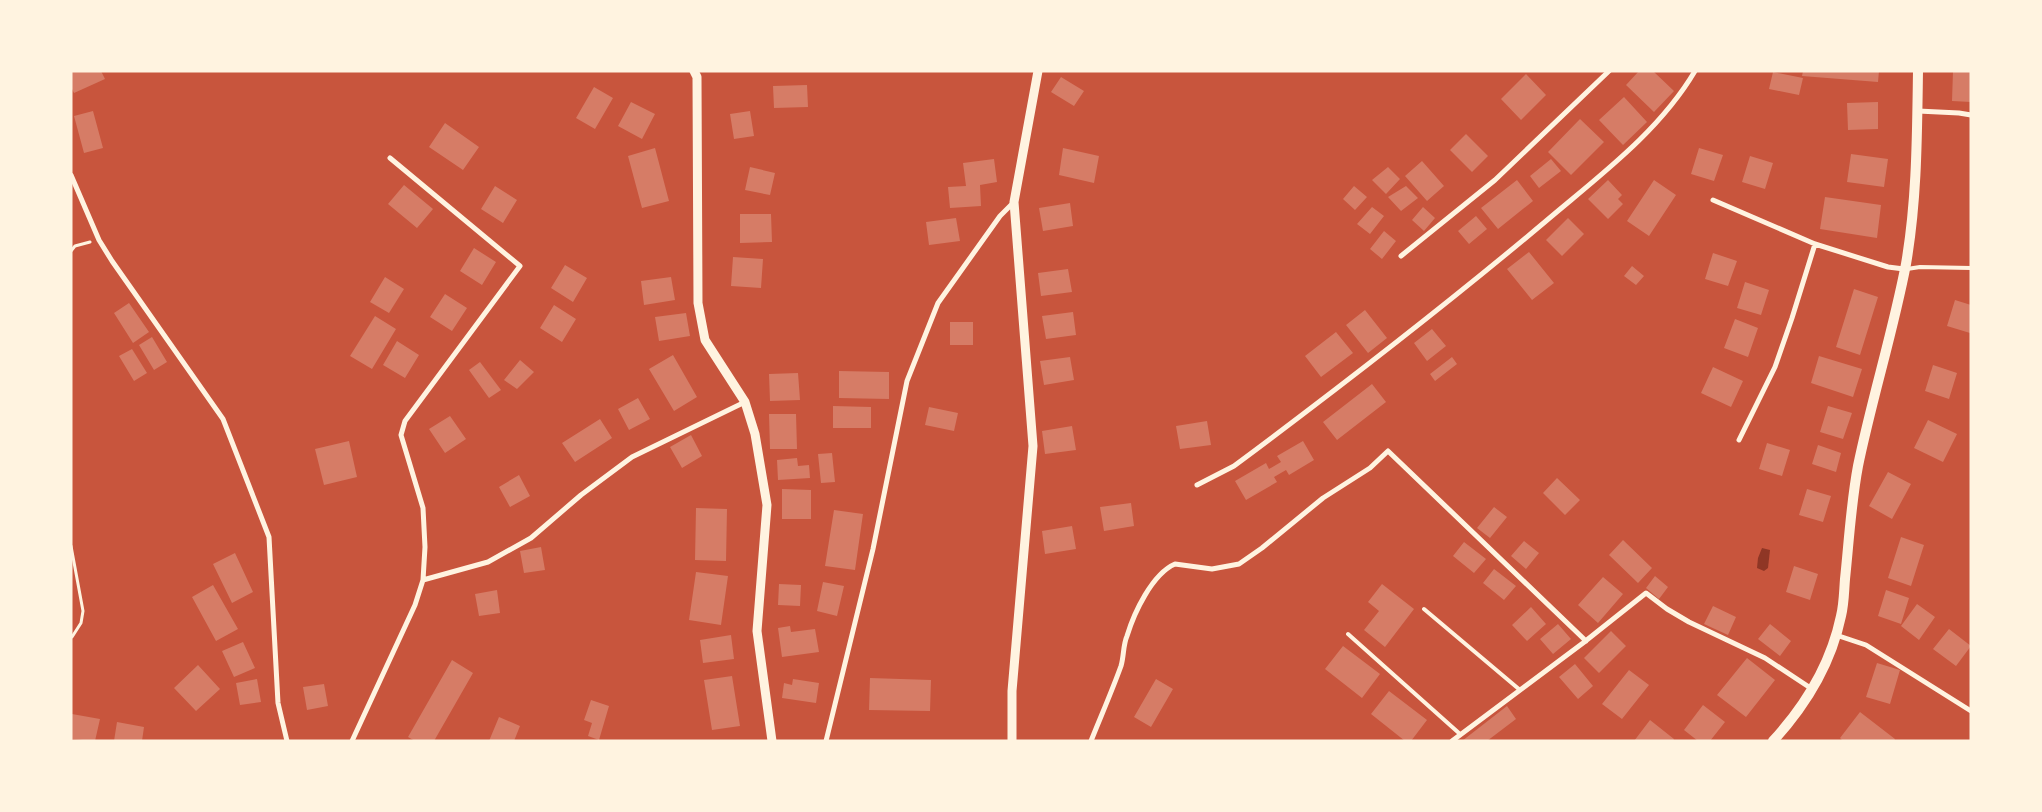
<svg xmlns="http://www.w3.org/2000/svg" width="2042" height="812" font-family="'Titillium Web',sans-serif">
  <rect width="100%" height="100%" fill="#c8553d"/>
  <!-- water -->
  <path fill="#8f3625" d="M 1762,548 L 1770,550 L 1768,568 L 1764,571 L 1757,568 L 1758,558 Z"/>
  <!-- building -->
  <path fill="#d67c66" d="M 71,71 L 101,71 L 105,79 L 74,93 L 71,87 Z
    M 1639,71 L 1653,71 L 1674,91 L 1654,112 L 1626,85 Z
    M 1803,71 L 1879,71 L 1878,82 L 1802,76 Z
    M 1953,71 L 1971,71 L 1971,102 L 1952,101 Z
    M 1773,72 L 1803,78 L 1799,95 L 1769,89 Z
    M 1526,74 L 1546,95 L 1521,120 L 1501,99 Z
    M 1061,77 L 1084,91 L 1074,106 L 1051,92 Z
    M 807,85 L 808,107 L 774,108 L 773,86 Z
    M 594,87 L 613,98 L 595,129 L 576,118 Z
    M 1624,97 L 1647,122 L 1623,145 L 1599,120 Z
    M 631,102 L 655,114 L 642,139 L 618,126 Z
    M 1878,102 L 1878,129 L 1848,130 L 1847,103 Z
    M 93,111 L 103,148 L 84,153 L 74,116 Z
    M 750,111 L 754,136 L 734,139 L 730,114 Z
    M 1580,119 L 1604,142 L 1571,175 L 1548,152 Z
    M 445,123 L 479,147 L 463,170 L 429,147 Z
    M 1466,134 L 1488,156 L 1472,172 L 1450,150 Z
    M 655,148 L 669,201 L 642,208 L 628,156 Z
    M 1063,148 L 1099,156 L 1094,183 L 1059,175 Z
    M 1699,148 L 1723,155 L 1714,181 L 1691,174 Z
    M 1851,154 L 1888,159 L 1884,187 L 1847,182 Z
    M 1750,156 L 1773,163 L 1765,189 L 1742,182 Z
    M 994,159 L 997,182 L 980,185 L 981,206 L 950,208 L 948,187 L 966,186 L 963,163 Z
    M 1551,159 L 1561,171 L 1539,188 L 1530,176 Z
    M 1422,161 L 1444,186 L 1427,201 L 1405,176 Z
    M 750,167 L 775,173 L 770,195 L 745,190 Z
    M 1388,167 L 1400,179 L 1386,194 L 1372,180 Z
    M 1517,180 L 1533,201 L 1498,229 L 1481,208 Z
    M 1608,180 L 1622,195 L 1618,199 L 1623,204 L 1608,219 L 1588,199 Z
    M 1654,180 L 1676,195 L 1649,236 L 1627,221 Z
    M 404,185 L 433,209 L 417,228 L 388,204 Z
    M 495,186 L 517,200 L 503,223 L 481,209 Z
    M 1354,186 L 1367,197 L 1355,210 L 1343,199 Z
    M 1406,186 L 1418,198 L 1401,211 L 1388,197 Z
    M 1825,197 L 1881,205 L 1877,238 L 1820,229 Z
    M 1070,203 L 1073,226 L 1043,231 L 1039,208 Z
    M 1372,207 L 1384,216 L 1370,234 L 1357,224 Z
    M 1423,207 L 1435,218 L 1424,231 L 1412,220 Z
    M 740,214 L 771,214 L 772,242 L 740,243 Z
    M 1476,216 L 1487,229 L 1469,244 L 1458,231 Z
    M 956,218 L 960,241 L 929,245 L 926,222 Z
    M 1568,218 L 1584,234 L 1562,256 L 1546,240 Z
    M 1384,231 L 1396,241 L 1382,259 L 1370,249 Z
    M 474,248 L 496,262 L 482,285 L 460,271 Z
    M 1529,252 L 1554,283 L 1532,300 L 1507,269 Z
    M 1713,253 L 1737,261 L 1728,286 L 1705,279 Z
    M 733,257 L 763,259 L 761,288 L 731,286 Z
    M 565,265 L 587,278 L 573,302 L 551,288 Z
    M 1632,266 L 1644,276 L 1636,285 L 1624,276 Z
    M 1068,269 L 1072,292 L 1041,296 L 1038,273 Z
    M 385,277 L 404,289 L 389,313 L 370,302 Z
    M 671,277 L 675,300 L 644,305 L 641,281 Z
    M 1745,282 L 1769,290 L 1761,315 L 1737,308 Z
    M 1854,289 L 1878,297 L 1860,355 L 1836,347 Z
    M 445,294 L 467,308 L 452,331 L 430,317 Z
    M 1955,300 L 1971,305 L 1970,333 L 1947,326 Z
    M 129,303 L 149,332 L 133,343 L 114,313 Z
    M 554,305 L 576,319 L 562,342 L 540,328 Z
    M 1365,310 L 1387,338 L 1368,353 L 1346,325 Z
    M 1073,312 L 1076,335 L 1046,339 L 1042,316 Z
    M 686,313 L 690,336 L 659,341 L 655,317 Z
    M 375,316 L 396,329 L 372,369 L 350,356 Z
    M 1735,319 L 1758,328 L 1748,357 L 1724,348 Z
    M 950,322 L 973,322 L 973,345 L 950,345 Z
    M 1432,329 L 1446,346 L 1427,361 L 1414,343 Z
    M 1336,332 L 1353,353 L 1321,377 L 1305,356 Z
    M 152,337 L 167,362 L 154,370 L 139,345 Z
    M 397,341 L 419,355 L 405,378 L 383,365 Z
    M 132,349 L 147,373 L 134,381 L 119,356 Z
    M 673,355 L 697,397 L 674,411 L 649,369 Z
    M 1819,356 L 1862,369 L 1853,397 L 1811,383 Z
    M 1070,357 L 1074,380 L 1044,385 L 1040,361 Z
    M 1452,357 L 1457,364 L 1435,381 L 1430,374 Z
    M 520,360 L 534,372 L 517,389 L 504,380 Z
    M 480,362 L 501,390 L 489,398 L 469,370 Z
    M 1933,365 L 1957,373 L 1949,399 L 1925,391 Z
    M 1713,367 L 1743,381 L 1731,407 L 1701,393 Z
    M 839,371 L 889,372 L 889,399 L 839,398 Z
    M 798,373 L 800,400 L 770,401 L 769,374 Z
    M 1372,384 L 1386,402 L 1337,440 L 1323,422 Z
    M 638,398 L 650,419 L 629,430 L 618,409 Z
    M 833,406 L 871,407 L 871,428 L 833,428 Z
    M 1828,406 L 1852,413 L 1843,439 L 1820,432 Z
    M 929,407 L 958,413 L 954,431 L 925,425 Z
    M 769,414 L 796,414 L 797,449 L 770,449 Z
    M 450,416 L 466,439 L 445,453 L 429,429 Z
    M 600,419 L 612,438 L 575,462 L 562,443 Z
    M 1928,420 L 1957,434 L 1943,462 L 1914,448 Z
    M 1207,421 L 1211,445 L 1180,449 L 1176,426 Z
    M 1072,426 L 1076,450 L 1045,454 L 1042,431 Z
    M 691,435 L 702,456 L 682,468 L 670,447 Z
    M 349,441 L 357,477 L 324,485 L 315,449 Z
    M 1303,441 L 1314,460 L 1289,475 L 1286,470 L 1274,477 L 1277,482 L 1246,500 L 1235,481 L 1266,463 L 1269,469 L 1281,462 L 1277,456 Z
    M 1767,443 L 1790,450 L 1782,476 L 1759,469 Z
    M 1818,445 L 1841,453 L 1836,472 L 1812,464 Z
    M 832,453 L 835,482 L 821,483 L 818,454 Z
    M 797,458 L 798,466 L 809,465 L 810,478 L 778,480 L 777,460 Z
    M 1888,472 L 1911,484 L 1892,519 L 1869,506 Z
    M 519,475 L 530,496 L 510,507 L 499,487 Z
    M 1557,478 L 1580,500 L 1565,515 L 1543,493 Z
    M 782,489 L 811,490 L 811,519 L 782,519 Z
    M 1807,489 L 1831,496 L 1823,522 L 1799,515 Z
    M 1131,503 L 1134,526 L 1104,531 L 1100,507 Z
    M 1494,507 L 1507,517 L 1490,538 L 1477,528 Z
    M 696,508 L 727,509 L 726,561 L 695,560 Z
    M 834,510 L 863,514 L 855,570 L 825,566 Z
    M 1072,526 L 1076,549 L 1045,554 L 1042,531 Z
    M 1901,537 L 1924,545 L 1911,586 L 1888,578 Z
    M 1623,540 L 1652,568 L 1638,583 L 1609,555 Z
    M 1524,541 L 1539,553 L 1526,569 L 1511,556 Z
    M 1464,542 L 1486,559 L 1474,573 L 1453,556 Z
    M 541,547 L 545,570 L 524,573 L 520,551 Z
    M 235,553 L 253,592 L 232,603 L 213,564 Z
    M 1794,566 L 1818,574 L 1810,600 L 1786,592 Z
    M 1494,569 L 1516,586 L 1504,600 L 1483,583 Z
    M 696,572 L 728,576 L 721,625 L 689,620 Z
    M 1655,576 L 1668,587 L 1659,599 L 1646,588 Z
    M 1603,577 L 1623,594 L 1598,623 L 1578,605 Z
    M 823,582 L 844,586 L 837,616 L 817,611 Z
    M 779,584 L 801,585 L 800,606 L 778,605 Z
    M 1382,584 L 1414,609 L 1385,647 L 1364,630 L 1379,611 L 1368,602 Z
    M 213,585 L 238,629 L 216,641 L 192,597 Z
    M 497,590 L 500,613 L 479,616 L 475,594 Z
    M 1886,590 L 1909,598 L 1901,624 L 1878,616 Z
    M 1917,604 L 1935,617 L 1919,640 L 1901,626 Z
    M 1713,606 L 1736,617 L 1728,635 L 1704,624 Z
    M 1531,607 L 1546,624 L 1527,641 L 1512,625 Z
    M 1558,624 L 1571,639 L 1553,654 L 1540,639 Z
    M 1770,624 L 1791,641 L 1780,656 L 1758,639 Z
    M 790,626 L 791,632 L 815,629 L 819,652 L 782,657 L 778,628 Z
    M 1949,629 L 1971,646 L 1956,666 L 1933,649 Z
    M 1611,631 L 1626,646 L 1599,673 L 1584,658 Z
    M 731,635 L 734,659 L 703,663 L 700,640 Z
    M 243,642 L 255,668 L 234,677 L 222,651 Z
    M 1343,646 L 1380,674 L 1362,698 L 1325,669 Z
    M 1747,658 L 1775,680 L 1746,717 L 1717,695 Z
    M 452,660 L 473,673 L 434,741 L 415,741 L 408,737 Z
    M 1877,663 L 1900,670 L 1890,704 L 1866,697 Z
    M 1575,664 L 1593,686 L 1578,699 L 1559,677 Z
    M 198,665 L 220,689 L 196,711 L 174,688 Z
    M 1629,670 L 1649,685 L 1622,719 L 1602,704 Z
    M 732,676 L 740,726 L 712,730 L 704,680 Z
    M 870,678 L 931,680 L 930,711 L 869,710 Z
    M 257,679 L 261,702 L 240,705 L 236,683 Z
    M 793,679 L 819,683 L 816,703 L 782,698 L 784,683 L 792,685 Z
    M 1156,679 L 1173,689 L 1151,727 L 1134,717 Z
    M 324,684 L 328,706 L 307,710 L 303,687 Z
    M 1389,691 L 1427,720 L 1411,741 L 1405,741 L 1371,714 Z
    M 591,700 L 609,706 L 599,740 L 588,736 L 592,723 L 584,720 Z
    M 1703,705 L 1725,722 L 1710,741 L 1698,741 L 1684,730 Z
    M 1507,706 L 1516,719 L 1487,741 L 1462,741 Z
    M 1860,712 L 1895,739 L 1894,741 L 1843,741 L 1840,738 Z
    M 72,714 L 100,719 L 95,741 L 71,739 Z
    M 499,717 L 520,726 L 514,741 L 489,741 Z
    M 1650,720 L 1674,739 L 1673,741 L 1634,741 Z
    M 117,722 L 144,727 L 142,741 L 114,741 Z"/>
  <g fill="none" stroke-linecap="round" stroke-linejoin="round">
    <!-- path -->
    <path stroke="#fff3e0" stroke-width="3" d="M 71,251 L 75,246 L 90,242
      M 71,546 L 83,611 L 81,623 L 72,637"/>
    <!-- service -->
    <path stroke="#fff3e0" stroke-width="4" d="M 1907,269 L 1920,267 L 1971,268
      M 1424,609 L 1520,690
      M 1348,634 L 1460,734"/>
    <!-- minor -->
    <path stroke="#fff3e0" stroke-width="5" d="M 1918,111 L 1959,113 L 1971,115
      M 71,175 L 99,240 L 112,261 L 223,419 L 269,537 L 278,703 L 287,741
      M 1713,200 L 1815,244 L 1888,267 L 1904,269
      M 1401,256 L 1495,180 L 1609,71
      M 1739,440 L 1775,367 L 1792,318 L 1815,244
      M 1197,485 L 1234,466 C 1340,387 1445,306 1546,221 C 1599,176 1659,132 1695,71
      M 423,580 L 488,562 L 531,538 L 581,495 L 632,457 L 745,402
      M 1836,635 L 1866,645 L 1971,711
      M 352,741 L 415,605 L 423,580 L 425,547 L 423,508 L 401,435 L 405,421 L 520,266 L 390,158
      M 826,741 L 873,549 L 907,381 L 938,303 L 1000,216 L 1014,202
      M 1091,741 C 1101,716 1112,691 1121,666 C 1124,656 1123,645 1127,636 C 1134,613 1152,574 1175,564 L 1212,569 L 1239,564 L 1262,548 L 1323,498 L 1370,468 L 1388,451 L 1586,641
      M 1452,741 L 1583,643 L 1646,593 L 1667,609 L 1689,622 L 1765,658 L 1812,689"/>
    <!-- tertiary -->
    <path stroke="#fff3e0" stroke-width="9" d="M 694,71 L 697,77 L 698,303 L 705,340 L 745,402 L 755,434 L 767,505 L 757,631 L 772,741
      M 1012,741 L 1012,691 L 1033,446 L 1014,202 L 1038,71"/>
    <!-- secondary -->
    <path stroke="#fff3e0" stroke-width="10" d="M 1773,741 C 1806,705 1831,664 1841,616 C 1844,604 1844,591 1845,579 C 1849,541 1851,503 1858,466 C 1872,398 1893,332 1906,264 C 1917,200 1917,136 1918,71"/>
  </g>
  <!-- border -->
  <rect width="2042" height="812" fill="none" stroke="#fff3e0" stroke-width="145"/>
</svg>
